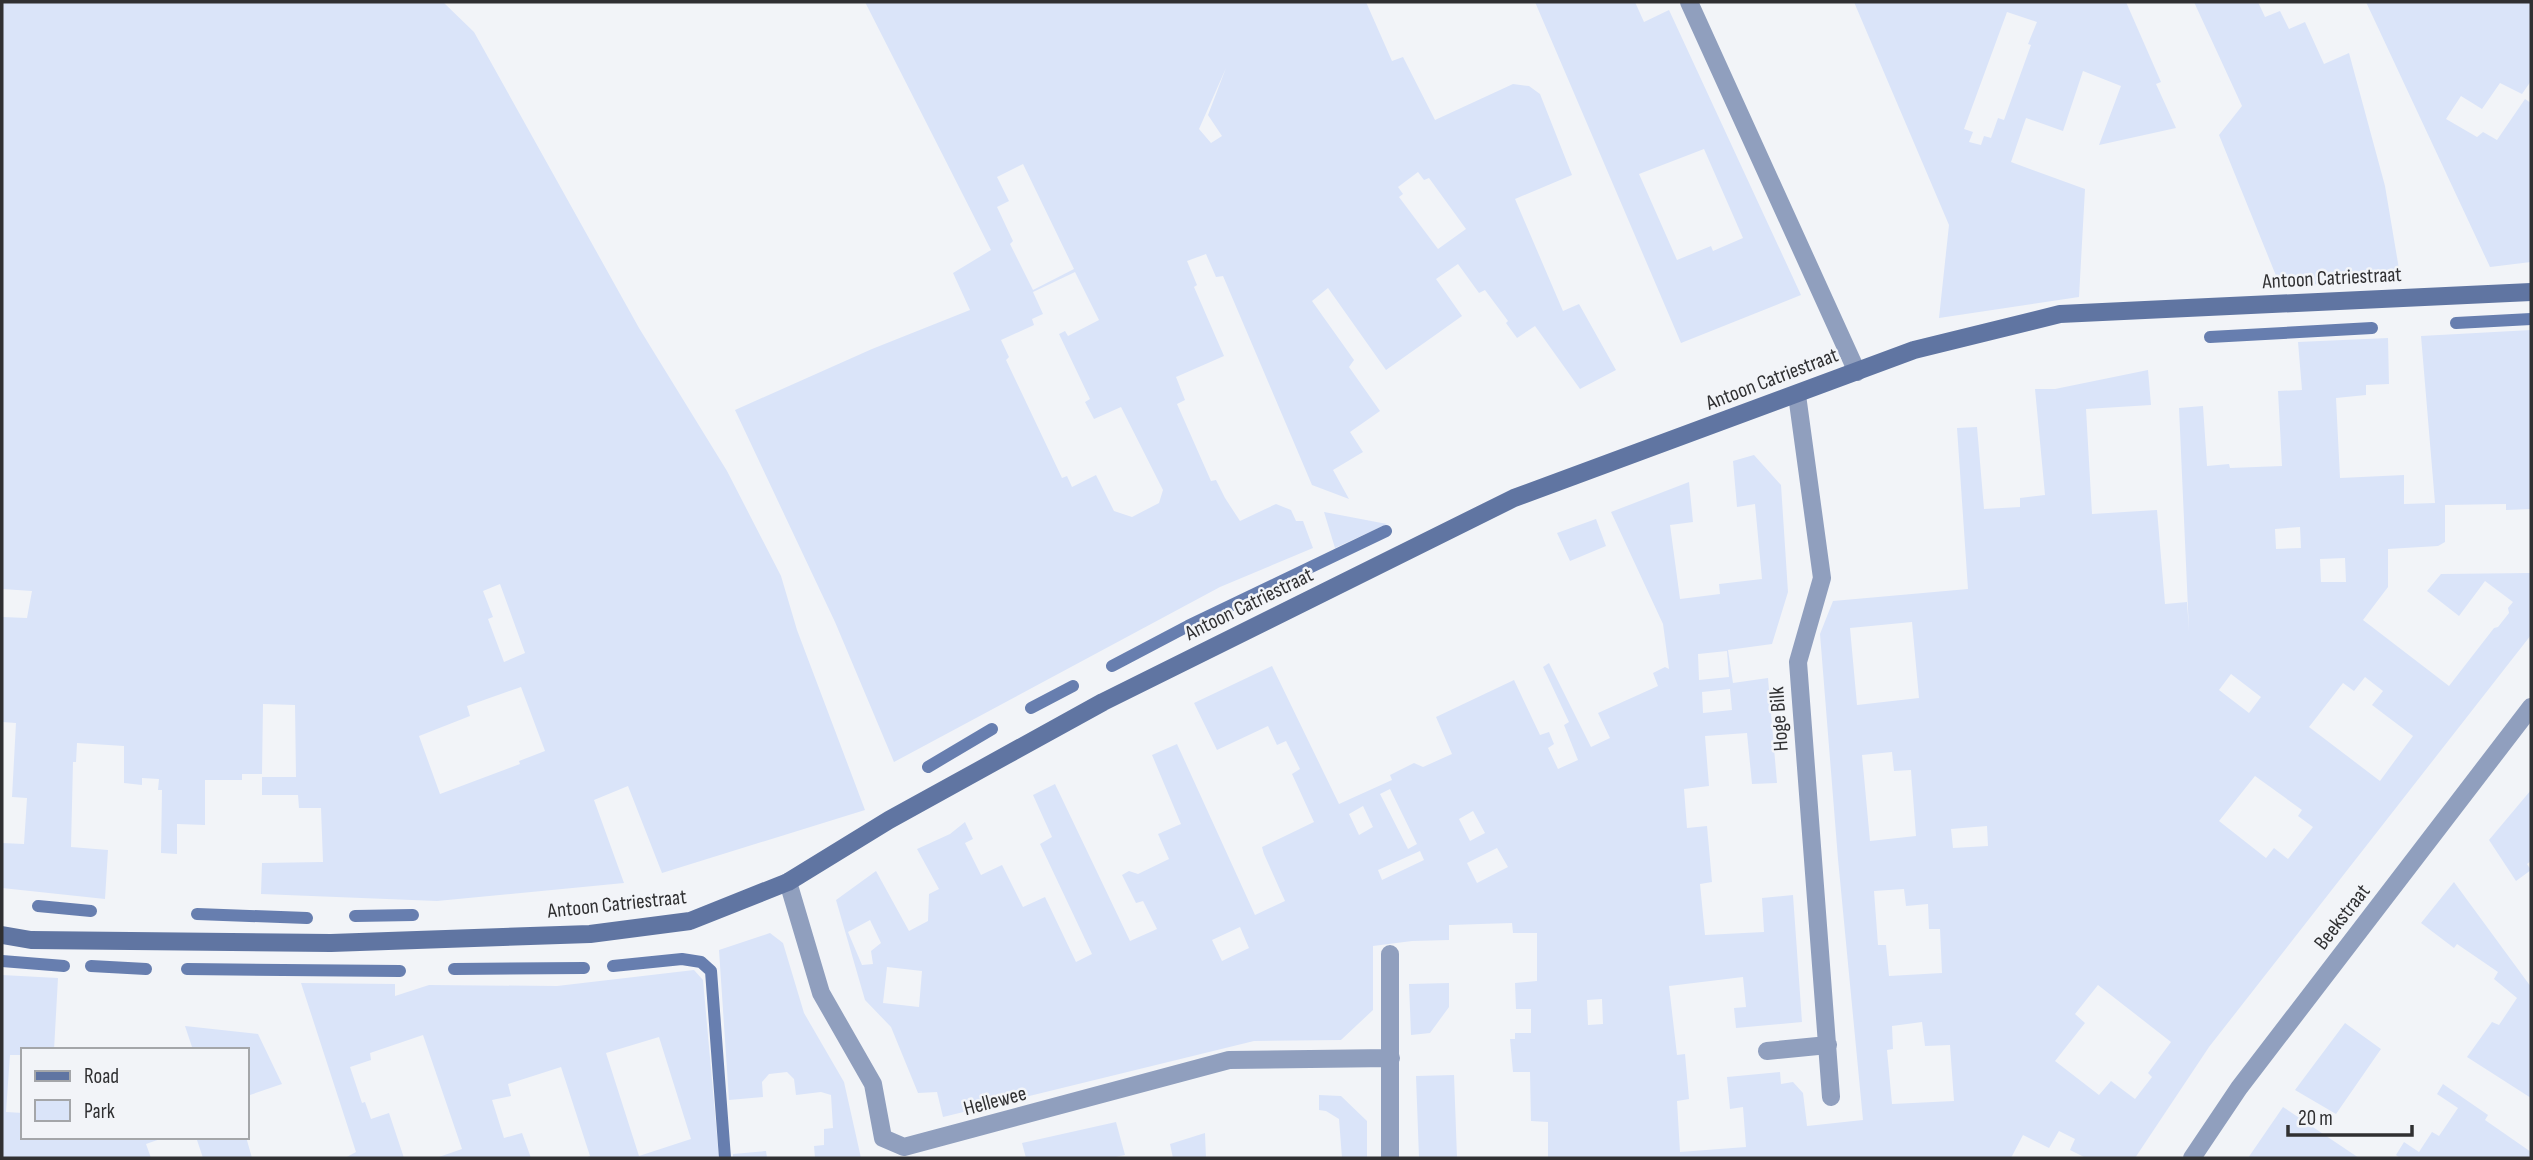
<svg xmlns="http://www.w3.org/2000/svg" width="2533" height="1160" font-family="'Sofia Sans Condensed',sans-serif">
  <rect width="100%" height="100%" fill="#f2f4f8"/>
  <!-- green -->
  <path fill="#dae4f9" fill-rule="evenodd" d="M 2,2 L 443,2 L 474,32 L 639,328 L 727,471 L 781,576 L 797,630 L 865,810 L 662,873 L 628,786 L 594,800 L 624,883 L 437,901 L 261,894 L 262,863 L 323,862 L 321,808 L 299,808 L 298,795 L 262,795 L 262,777 L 296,777 L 295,705 L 263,704 L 262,774 L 242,774 L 242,780 L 205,780 L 205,825 L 177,824 L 177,854 L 161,853 L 162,790 L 158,790 L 159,779 L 142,778 L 142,785 L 124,783 L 124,746 L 77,743 L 76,762 L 73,762 L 71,847 L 108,850 L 105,899 L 2,888 L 2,843 L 24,844 L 27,798 L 12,797 L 16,723 L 2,722 L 2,617 L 27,618 L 32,591 L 2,589 ZM 500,584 L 525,653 L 504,662 L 488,619 L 493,617 L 483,591 ZM 521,687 L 545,751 L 519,761 L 520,764 L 440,794 L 419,736 L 470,716 L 467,706 Z
    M 865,2 L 1366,2 L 1392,61 L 1403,57 L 1435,120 L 1513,84 L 1529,86 L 1540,94 L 1572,175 L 1515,199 L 1563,311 L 1579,304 L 1616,370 L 1580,389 L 1535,326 L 1517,338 L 1506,323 L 1508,321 L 1485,290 L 1479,293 L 1458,264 L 1436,279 L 1462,316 L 1386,370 L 1328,288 L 1312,301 L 1354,360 L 1349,367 L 1380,411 L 1350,432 L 1363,452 L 1333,470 L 1349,499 L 1312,485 L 1223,276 L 1216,277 L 1206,254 L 1187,261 L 1197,285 L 1194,287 L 1224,356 L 1176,377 L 1185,400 L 1177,404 L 1211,481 L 1216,480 L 1225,498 L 1240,521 L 1276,504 L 1291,510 L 1296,521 L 1303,521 L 1313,548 L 1220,587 L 894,762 L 835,622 L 735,410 L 872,349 L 970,310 L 953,273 L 991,250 ZM 1226,68 L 1208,115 L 1222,136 L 1211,143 L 1199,129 ZM 1023,164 L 1074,269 L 1033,290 L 1010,244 L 1013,241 L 997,207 L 1009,201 L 997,177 ZM 1418,172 L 1424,180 L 1429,178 L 1466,229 L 1438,249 L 1399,197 L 1403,194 L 1398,187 ZM 1075,272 L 1099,320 L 1068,336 L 1065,331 L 1059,334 L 1090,399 L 1085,402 L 1094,419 L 1121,407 L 1163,490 L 1159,503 L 1132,517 L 1114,511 L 1096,475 L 1072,487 L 1067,476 L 1062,478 L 1006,360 L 1009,357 L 1001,340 L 1034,325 L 1032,319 L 1043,314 L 1033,292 Z
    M 1535,2 L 1635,2 L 1644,22 L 1669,10 L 1801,295 L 1681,343 ZM 1704,149 L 1743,238 L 1713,251 L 1711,246 L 1677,260 L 1639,174 Z
    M 1854,2 L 2126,2 L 2161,82 L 2156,84 L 2176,128 L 2099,145 L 2121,86 L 2083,71 L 2063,131 L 2026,118 L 2011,162 L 2085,189 L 2079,297 L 1939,318 L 1949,225 ZM 2007,12 L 2037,22 L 2028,44 L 2031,45 L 2004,120 L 1998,118 L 1991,138 L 1984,136 L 1981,145 L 1969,142 L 1973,132 L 1964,129 Z
    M 2194,2 L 2258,2 L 2265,17 L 2280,11 L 2289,29 L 2305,22 L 2324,64 L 2349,53 L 2385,186 L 2400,275 L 2281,288 L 2219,135 L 2242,106 Z
    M 2366,2 L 2531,2 L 2531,81 L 2522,94 L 2500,83 L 2482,109 L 2461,96 L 2446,119 L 2477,137 L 2483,132 L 2497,140 L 2525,99 L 2531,103 L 2531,262 L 2490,267 Z
    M 2531,330 L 2531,509 L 2506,510 L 2506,504 L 2445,505 L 2445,542 L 2438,546 L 2388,549 L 2388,587 L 2363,620 L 2449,686 L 2494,628 L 2498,627 L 2509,613 L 2508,608 L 2513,602 L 2485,581 L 2459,616 L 2427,591 L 2441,574 L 2531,573 L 2531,635 L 2209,1047 L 2135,1158 L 2086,1158 L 2070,1150 L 2075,1139 L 2059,1131 L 2049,1148 L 2023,1135 L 2011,1158 L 1548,1158 L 1548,1122 L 1531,1121 L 1530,1072 L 1513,1072 L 1510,1039 L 1515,1039 L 1515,1033 L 1531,1033 L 1531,1009 L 1516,1009 L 1515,983 L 1537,981 L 1537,933 L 1513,933 L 1512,923 L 1449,925 L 1449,940 L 1412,941 L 1373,946 L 1373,1010 L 1341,1040 L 1254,1041 L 943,1117 L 937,1092 L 918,1093 L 891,1027 L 865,1000 L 836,900 L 876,871 L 909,931 L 928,921 L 929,894 L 939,889 L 917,849 L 950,834 L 965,822 L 973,839 L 965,843 L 981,875 L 1002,865 L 1023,907 L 1045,897 L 1076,962 L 1092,954 L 1040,844 L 1052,837 L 1033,795 L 1055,784 L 1130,941 L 1157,929 L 1143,901 L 1136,903 L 1122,875 L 1129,871 L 1138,874 L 1169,859 L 1158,834 L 1181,824 L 1152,755 L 1177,744 L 1255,915 L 1285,901 L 1264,854 L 1262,847 L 1314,822 L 1292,774 L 1300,769 L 1286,741 L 1277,745 L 1268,726 L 1217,750 L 1194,703 L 1272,666 L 1339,804 L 1392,780 L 1390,775 L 1414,763 L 1423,767 L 1452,754 L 1436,717 L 1514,680 L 1540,735 L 1549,732 L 1554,744 L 1548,748 L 1558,769 L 1578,760 L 1564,725 L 1569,722 L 1543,667 L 1549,663 L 1591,747 L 1610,738 L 1598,713 L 1658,686 L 1653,673 L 1665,667 L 1669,669 L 1663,624 L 1611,512 L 1689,482 L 1693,522 L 1670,525 L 1680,599 L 1720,594 L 1719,584 L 1762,579 L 1755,504 L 1737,507 L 1733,461 L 1754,455 L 1781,485 L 1788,592 L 1772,644 L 1728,650 L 1733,683 L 1768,678 L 1777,783 L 1752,784 L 1747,733 L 1705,736 L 1709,786 L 1684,789 L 1687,828 L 1707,826 L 1712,882 L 1700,884 L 1705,935 L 1764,932 L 1762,898 L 1793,895 L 1802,1022 L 1736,1028 L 1734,1008 L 1746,1007 L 1743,977 L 1669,986 L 1677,1055 L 1685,1054 L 1689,1099 L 1677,1101 L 1680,1152 L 1746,1147 L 1743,1107 L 1730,1109 L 1727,1077 L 1780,1072 L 1781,1084 L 1793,1082 L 1803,1093 L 1807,1126 L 1863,1120 L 1838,859 L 1820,634 L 1833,601 L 1968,589 L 1957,428 L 1977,427 L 1984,509 L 2020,507 L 2020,498 L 2045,495 L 2035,389 L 2055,389 L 2148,370 L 2151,405 L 2086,409 L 2092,514 L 2157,510 L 2165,604 L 2187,602 L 2189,631 L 2179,408 L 2203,406 L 2207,466 L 2229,464 L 2230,468 L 2282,466 L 2278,391 L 2302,390 L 2298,342 L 2388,338 L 2389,384 L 2366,385 L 2366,395 L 2336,398 L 2340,478 L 2404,475 L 2404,504 L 2435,503 L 2421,336 ZM 2300,527 L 2301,548 L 2276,549 L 2275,529 ZM 2345,558 L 2346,582 L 2321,582 L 2320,559 ZM 1912,622 L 1919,698 L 1857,705 L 1850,628 ZM 1727,651 L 1729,677 L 1699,680 L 1698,654 ZM 2231,674 L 2261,697 L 2249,713 L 2219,690 ZM 2365,677 L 2383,691 L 2372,705 L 2413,736 L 2380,781 L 2309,727 L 2343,683 L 2354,691 ZM 1730,689 L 1732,710 L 1703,713 L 1702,692 ZM 1892,752 L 1894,771 L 1911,770 L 1916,836 L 1870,841 L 1862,755 ZM 2255,776 L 2302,810 L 2298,816 L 2313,827 L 2288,859 L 2274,848 L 2266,858 L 2219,821 ZM 1390,789 L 1417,844 L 1408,849 L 1380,794 ZM 1363,806 L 1373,827 L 1359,835 L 1349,814 ZM 1473,811 L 1485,833 L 1470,841 L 1459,819 ZM 1987,826 L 1988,846 L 1953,848 L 1951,829 ZM 1497,848 L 1508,867 L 1477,883 L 1467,863 ZM 1420,851 L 1424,860 L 1382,880 L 1378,870 ZM 1904,889 L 1906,906 L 1928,904 L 1929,929 L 1940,929 L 1942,973 L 1889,976 L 1886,945 L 1878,945 L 1874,891 ZM 870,920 L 881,943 L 871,951 L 873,964 L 862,965 L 848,932 ZM 1240,927 L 1249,948 L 1222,961 L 1212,940 ZM 887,967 L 922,971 L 919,1007 L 883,1003 ZM 2098,985 L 2171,1042 L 2148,1073 L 2152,1077 L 2135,1099 L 2111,1081 L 2099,1095 L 2055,1061 L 2085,1023 L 2075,1014 ZM 1602,999 L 1603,1024 L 1588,1025 L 1587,1000 ZM 1922,1022 L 1925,1046 L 1950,1045 L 1954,1101 L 1892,1104 L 1887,1050 L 1893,1049 L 1892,1026 Z
    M 1324,512 L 1387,524 L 1335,548 Z
    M 1596,519 L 1606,546 L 1570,561 L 1557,533 Z
    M 2531,790 L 2531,861 L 2527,864 L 2531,870 L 2516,881 L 2489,840 Z
    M 2454,882 L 2531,987 L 2531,1098 L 2467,1057 L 2492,1022 L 2499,1025 L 2517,998 L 2494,979 L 2498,972 L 2457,944 L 2454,948 L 2421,923 Z
    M 770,933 L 783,943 L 804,1013 L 844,1082 L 861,1158 L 815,1158 L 814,1146 L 824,1145 L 824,1129 L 833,1128 L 831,1095 L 821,1092 L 796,1095 L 794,1079 L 787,1072 L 769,1074 L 762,1082 L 763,1097 L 729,1100 L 719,950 Z
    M 694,970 L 703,980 L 719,1158 L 585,1158 L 590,1156 L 561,1067 L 508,1084 L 511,1096 L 492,1100 L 504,1138 L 522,1133 L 531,1158 L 436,1158 L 462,1149 L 423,1035 L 370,1053 L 371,1060 L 350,1067 L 362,1103 L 365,1102 L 371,1119 L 389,1113 L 404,1158 L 345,1158 L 356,1152 L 301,983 L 395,984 L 395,996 L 429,985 L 557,986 ZM 659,1037 L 691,1139 L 639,1156 L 606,1053 Z
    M 2,975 L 58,978 L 54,1050 L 23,1050 L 23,1055 L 10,1055 L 6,1112 L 23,1113 L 23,1137 L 166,1137 L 146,1144 L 151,1158 L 2,1158 Z
    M 1449,983 L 1449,1007 L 1430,1033 L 1411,1035 L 1409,984 Z
    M 2345,1023 L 2381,1049 L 2336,1114 L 2295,1090 Z
    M 185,1026 L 258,1034 L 282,1084 L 247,1096 L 247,1050 L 193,1050 Z
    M 1454,1075 L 1457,1158 L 1419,1158 L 1416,1076 Z
    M 2443,1084 L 2488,1115 L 2485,1120 L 2531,1152 L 2531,1158 L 2400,1158 L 2396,1155 L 2404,1142 L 2419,1152 L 2432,1132 L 2439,1136 L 2458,1108 L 2437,1094 Z
    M 1319,1095 L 1341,1096 L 1367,1121 L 1367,1158 L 1342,1158 L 1339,1119 L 1326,1111 L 1319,1110 Z
    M 2283,1107 L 2359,1158 L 2248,1158 Z
    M 1116,1122 L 1125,1155 L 1111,1158 L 1026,1158 L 1022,1143 Z
    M 1205,1133 L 1206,1158 L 1173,1158 L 1170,1144 Z
    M 196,1137 L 246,1137 L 252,1158 L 203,1158 Z
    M 766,1151 L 767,1158 L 733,1158 L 733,1154 Z"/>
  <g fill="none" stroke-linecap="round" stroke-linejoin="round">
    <!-- stream -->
    <path stroke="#677eaf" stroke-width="12" d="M 2456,323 L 2531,319
      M 2210,337 L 2372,328
      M 1112,666 L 1188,626 L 1386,531
      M 1031,708 L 1073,686
      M 928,767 L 992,729
      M 38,906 L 91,911
      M 197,914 L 307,918
      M 355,916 L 413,915
      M 2,961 L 64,966
      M 91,966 L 146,969
      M 613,966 L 682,959 L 701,962 L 711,971 L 725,1158
      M 187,969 L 400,971
      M 454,969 L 584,968"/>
    <!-- service -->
    <path stroke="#909fbe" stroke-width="18" d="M 1689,2 L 1857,372"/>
    <!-- minor -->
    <path stroke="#909fbe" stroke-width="18" d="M 1797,395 L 1822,578 L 1798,662 L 1831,1097
      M 788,882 L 821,993 L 873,1084 L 883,1138 L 904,1147 L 1229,1060 L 1391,1058
      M 1390,954 L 1390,1158
      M 1767,1051 L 1828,1045"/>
    <!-- tertiary -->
    <path stroke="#909fbe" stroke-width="18" d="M 2192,1158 L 2239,1088 L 2531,707"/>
    <!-- secondary -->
    <path stroke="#6075a2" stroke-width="18" d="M 2,935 L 31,940 L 331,943 L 590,934 L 690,921 L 788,882 L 889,820 L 1103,702 L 1514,498 L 1914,350 L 2060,314 L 2531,292"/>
  </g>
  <g text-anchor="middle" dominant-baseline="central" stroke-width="5" stroke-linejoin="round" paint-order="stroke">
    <!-- street labels -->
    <g font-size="21" fill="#303032" stroke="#f2f4f8">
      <text transform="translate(2332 278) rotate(-3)">Antoon Catriestraat</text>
      <text transform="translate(1772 379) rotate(-21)">Antoon Catriestraat</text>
      <text transform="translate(1249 604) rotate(-26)">Antoon Catriestraat</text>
      <text transform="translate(1779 719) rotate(-94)">Hoge Bilk</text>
      <text transform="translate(617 904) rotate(-6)">Antoon Catriestraat</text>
      <text transform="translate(2342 917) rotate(-52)">Beekstraat</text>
      <text transform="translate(995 1101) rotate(-15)">Hellewee</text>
    </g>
  </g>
  <!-- border -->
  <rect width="2533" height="1160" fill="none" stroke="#303032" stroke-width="7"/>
  <!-- legend -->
  <rect x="21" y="1048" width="228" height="91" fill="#f2f4f8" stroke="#a4a6a9" stroke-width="2"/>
  <rect x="35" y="1071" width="35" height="10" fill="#6075a2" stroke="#a4a6a9" stroke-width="2"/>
  <text x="84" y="1083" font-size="21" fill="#303032">Road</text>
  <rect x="35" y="1100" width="35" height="21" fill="#dae4f9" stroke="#a4a6a9" stroke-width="2"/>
  <text x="84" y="1118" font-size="21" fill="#303032">Park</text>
  <!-- scale -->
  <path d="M2288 1125v10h124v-10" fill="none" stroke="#303032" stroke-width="3.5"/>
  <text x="2298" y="1125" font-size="21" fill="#303032" stroke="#f2f4f8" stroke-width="5" paint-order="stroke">20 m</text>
</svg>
